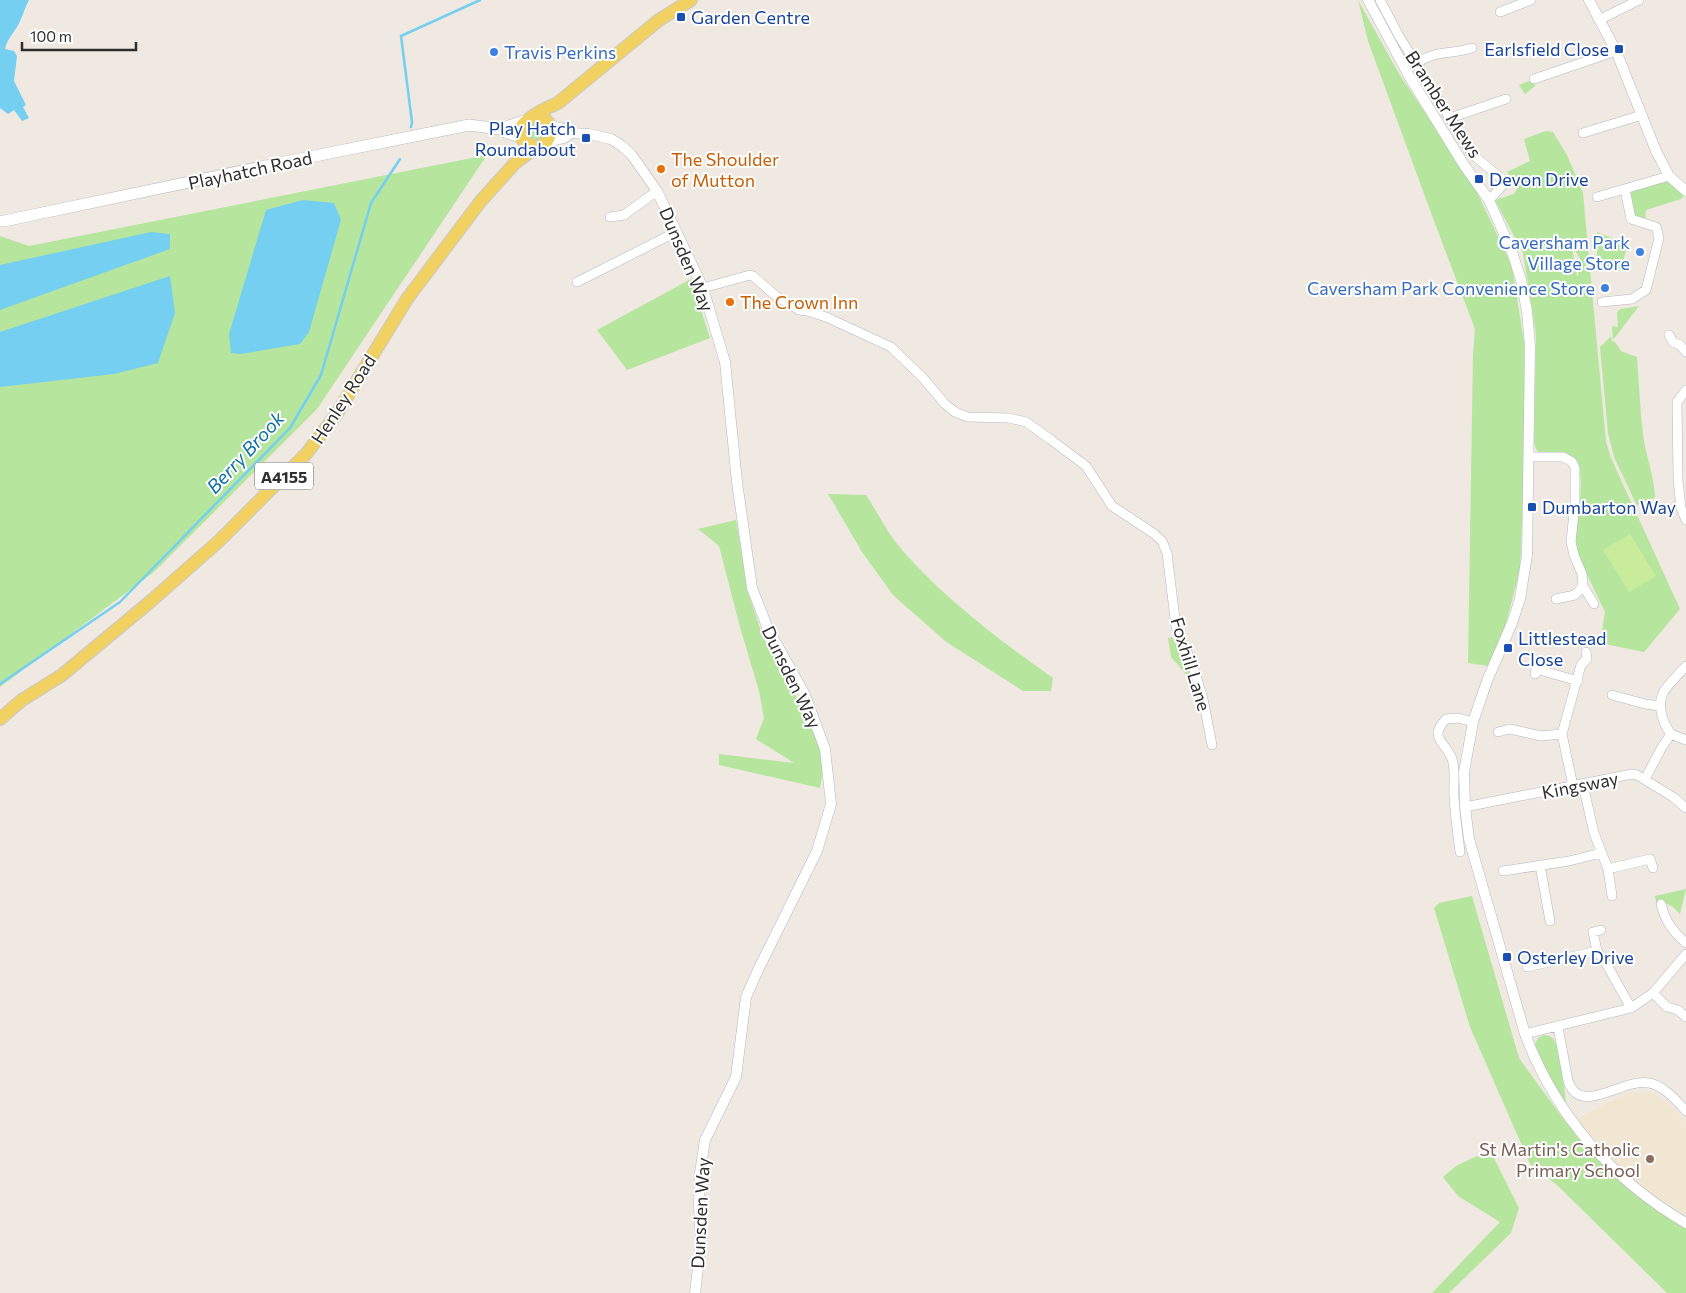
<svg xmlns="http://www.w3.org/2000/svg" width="1686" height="1293" font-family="Commissioner,sans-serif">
  <rect width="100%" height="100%" fill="#efe9e1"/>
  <!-- education -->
  <path fill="#f0e6d1" d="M 1650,1091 L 1675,1109 L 1686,1122 L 1686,1214 L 1648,1192 L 1622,1169 L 1577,1119 L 1627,1093 Z"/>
  <!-- green -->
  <path fill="#b6e59e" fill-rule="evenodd" d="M 1358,0 L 1398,72 L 1474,186 L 1512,266 L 1524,342 L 1524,476 L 1520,570 L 1505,627 L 1488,666 L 1468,663 L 1473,355 L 1475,329 L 1434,221 L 1368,41 Z
    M 1534,79 L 1535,86 L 1525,94 L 1519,85 Z
    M526 132a9 9 0 1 1 18 0a9 9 0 1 1-18 0Z
    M 1546,131 L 1553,132 L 1567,155 L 1583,193 L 1606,442 L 1611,458 L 1680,609 L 1644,652 L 1600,643 L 1605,612 L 1575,550 C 1574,523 1585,494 1579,467 L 1537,451 L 1534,443 L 1536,335 L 1523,253 L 1495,200 L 1514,194 L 1518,187 L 1507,172 L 1530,161 L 1524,139 ZM 1571,243 L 1580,259 L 1578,276 L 1577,276 Z
    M 487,155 L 317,409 L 154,572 L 0,687 L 0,236 L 29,246 Z
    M 1669,176 L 1686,193 L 1681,199 L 1646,210 L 1645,221 L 1635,217 L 1629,194 L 1631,188 Z
    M 1597,232 L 1617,240 L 1616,244 L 1627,246 L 1621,269 L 1597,271 Z
    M 691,279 L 710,338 L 627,370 L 597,330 Z
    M 1639,306 L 1613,340 L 1612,326 L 1618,327 L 1617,312 L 1620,309 Z
    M 1611,336 L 1612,341 L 1615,342 L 1621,351 L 1637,357 C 1639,383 1640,409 1643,435 C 1646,456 1654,476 1655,497 L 1649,501 L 1643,500 L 1637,506 L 1614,457 L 1608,433 L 1600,347 Z
    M 828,494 L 866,495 C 878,513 888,534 902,550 C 946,600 999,640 1053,678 L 1051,691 L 1023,691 L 945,641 L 893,595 L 862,552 Z
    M 736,520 L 749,595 L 763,637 L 795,694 L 825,758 L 820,788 L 719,765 L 719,754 L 794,763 L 756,739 L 764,718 L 759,691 L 740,627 L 719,546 L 698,529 Z
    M 1172,637 L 1192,675 L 1192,681 L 1171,657 L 1168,638 Z
    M 1686,889 L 1680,914 L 1673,907 L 1665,903 L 1657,906 L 1655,896 Z
    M 1472,896 L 1519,1058 L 1564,1120 L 1609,1172 L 1634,1194 L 1660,1213 L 1686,1229 L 1686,1293 L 1667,1293 L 1558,1186 L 1530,1164 L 1470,1027 L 1434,908 L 1439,903 Z
    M 1544,1035 C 1549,1036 1552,1036 1554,1040 C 1562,1053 1564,1091 1567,1107 L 1540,1062 L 1535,1044 L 1538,1038 Z
    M 1477,1156 L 1494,1158 L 1519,1208 L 1511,1233 L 1449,1293 L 1432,1293 L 1500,1222 L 1458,1196 L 1443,1177 L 1456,1166 Z"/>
  <!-- pitch -->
  <path fill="#c9ec9a" d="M 1630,534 L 1656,576 L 1629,592 L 1603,550 Z"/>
  <!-- water -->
  <path fill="#75cff0" d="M 0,0 L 29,0 C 24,9 22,19 17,27 C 12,35 7,40 5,49 L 14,51 L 17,56 L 14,81 L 26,105 L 23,107 L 29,118 L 22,121 L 14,110 L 8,114 L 0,108 Z
    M 303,200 L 334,203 L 341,220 L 309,332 L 300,344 L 241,354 L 231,353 L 229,334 L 266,210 Z
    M 151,232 L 170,234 L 170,249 L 0,310 L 0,265 Z
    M 170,276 L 175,313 L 158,363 L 114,374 L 0,387 L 0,332 Z"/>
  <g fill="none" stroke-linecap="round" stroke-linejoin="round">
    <!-- stream -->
    <path stroke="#75cff0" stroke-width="2.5" d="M 411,127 L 412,122 L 401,36 L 480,0
      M 0,684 L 120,602 L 290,428 L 321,375 L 371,203 L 400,159"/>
    <defs>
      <path id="minor" d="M 1380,0 L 1399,36 L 1472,154 L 1502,179 L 1503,185 L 1489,200
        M 1500,12 L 1531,0
        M 1599,20 L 1639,0
        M 1416,64 C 1436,49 1450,55 1472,48
        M 1534,79 L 1616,51
        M 1450,118 L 1506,99
        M 1583,133 L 1642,115
        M 1597,197 L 1669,176
        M 610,217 L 624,215 L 657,191
        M 577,282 L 676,232
        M 703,288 L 750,275 L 753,276 L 776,296 L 799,310 L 807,311 L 826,317 L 891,347 L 923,378 L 945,404 L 955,412 L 968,417 L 1009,418 L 1026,422 L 1050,439 L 1086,466 L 1112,506 L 1153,533 L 1162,541 L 1167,553 L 1176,627 L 1193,666 L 1203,699 L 1212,745
        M 1602,302 L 1632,299 L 1646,290 L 1659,238 L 1656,227 L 1631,219 L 1625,189
        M 1669,335 L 1673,342 L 1680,345 L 1686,352
        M 1686,390 L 1677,402 L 1678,480 L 1681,508 L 1686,520
        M 1530,457 L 1563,457 L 1572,462 L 1575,468 L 1575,503 L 1571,542 L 1574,555 L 1582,574 L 1583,586 L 1594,604
        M 1556,599 L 1575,595 L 1583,586
        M 1535,674 L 1536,669 L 1578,681
        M 1612,695 L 1645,704 L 1660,706
        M 1498,732 L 1510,729 L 1541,736 L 1562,734
        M 1671,734 L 1686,740
        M 1645,779 L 1662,747 L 1671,734 C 1663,724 1657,706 1663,693 C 1667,685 1680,673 1686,666
        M 1583,785 L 1594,833 L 1608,869 L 1612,896
        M 1573,786 L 1562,734 L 1581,665 L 1587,659 L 1586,652
        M 1465,807 L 1632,774 L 1637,775 L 1673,797 L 1686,808
        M 1460,852 C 1458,834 1455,816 1454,797 C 1453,786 1456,770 1452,759 C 1445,741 1428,738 1446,719 L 1458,718 L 1473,722
        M 1540,865 L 1550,921
        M 1608,869 L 1650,859 L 1653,868
        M 1503,871 L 1569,861 L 1601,853
        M 1661,904 C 1665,921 1673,932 1686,943
        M 1597,951 L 1593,932 L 1601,930
        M 1527,967 L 1597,951 L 1607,965 L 1631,1008
        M 1653,993 L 1667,1007 L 1678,1010 L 1686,1017
        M 1558,1027 L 1568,1081 C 1581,1118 1623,1077 1649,1083 C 1663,1085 1676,1100 1686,1111
        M 1525,1034 L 1631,1008 L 1653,993 L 1686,954"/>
      <path id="tertiary" d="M 1368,0 L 1409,76 L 1464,165 L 1489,200 L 1512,252 L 1521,280 L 1527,311 L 1530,346 L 1527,555 L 1520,599 L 1512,623 L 1487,681 L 1473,722 L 1464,772 L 1465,807 L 1469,839 L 1525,1034 C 1555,1114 1612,1180 1686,1223
        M 1589,0 L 1616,51 L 1656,151 L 1669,176 L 1686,191
        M 549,125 L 564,129 L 571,133 L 589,134 L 611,139 L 622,146 L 631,154 L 657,191 L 703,288 L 725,362 L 737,482 L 752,588 L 768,629 L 805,695 L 825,749 L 831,804 L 817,851 L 759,968 L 746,997 L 736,1077 L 705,1140 L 700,1173 L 699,1206 L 701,1243 L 695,1293
        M 547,142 L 564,138 L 571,133"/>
      <path id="secondary" d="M 500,129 L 524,121
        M 0,221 L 4,221 L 275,164 L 469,125 L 500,129 L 507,133 L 521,137"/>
      <path id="primary" d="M 534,116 C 563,117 549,157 528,144 C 501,128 546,108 558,103 L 659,20 L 691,0
        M 0,719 L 22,700 L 62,675 L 151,601 L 219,541 L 306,454 L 336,415 L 407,299 L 480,202 L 515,163 L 538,146"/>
    </defs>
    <!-- minor casing -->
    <use href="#minor" stroke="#b4b7c1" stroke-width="10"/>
    <!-- tertiary casing -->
    <use href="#tertiary" stroke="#b4b7c1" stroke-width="11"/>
    <!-- secondary casing -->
    <use href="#secondary" stroke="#b4b7c1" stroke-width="12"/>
    <!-- primary casing -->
    <use href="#primary" stroke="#c9c9c9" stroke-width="14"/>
    <!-- minor -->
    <use href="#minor" stroke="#fff" stroke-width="9"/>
    <!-- tertiary -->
    <use href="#tertiary" stroke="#fff" stroke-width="10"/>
    <!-- secondary -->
    <use href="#secondary" stroke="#fff" stroke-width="11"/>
    <!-- primary -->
    <use href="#primary" stroke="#f2d163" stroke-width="12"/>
  </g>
  <!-- markers -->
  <g fill="#1a4fb4" stroke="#fff" stroke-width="2">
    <rect x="676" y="12" width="10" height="10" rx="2.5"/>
    <rect x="1614" y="44" width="10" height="10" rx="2.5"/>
    <rect x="581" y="133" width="10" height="10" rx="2.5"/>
    <rect x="1474" y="174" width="10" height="10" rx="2.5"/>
    <rect x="1527" y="502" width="10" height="10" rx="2.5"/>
    <rect x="1503" y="643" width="10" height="10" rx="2.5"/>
    <rect x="1502" y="952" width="10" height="10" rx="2.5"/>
  </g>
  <g fill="#3f7fe0" stroke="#fff" stroke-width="2">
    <circle cx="494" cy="52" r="5"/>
    <circle cx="1640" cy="252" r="5"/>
    <circle cx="1605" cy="288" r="5"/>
  </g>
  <g fill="#e8710a" stroke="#fff" stroke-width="2">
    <circle cx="661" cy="169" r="5"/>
    <circle cx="730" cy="302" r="5"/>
  </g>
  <circle fill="#8d6e63" stroke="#fff" stroke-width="2" cx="1650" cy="1159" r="5"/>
  <g text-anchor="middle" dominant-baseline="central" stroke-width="4" stroke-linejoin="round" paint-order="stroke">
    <!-- shield labels -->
    <rect fill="#fff" stroke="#6d6d6d" stroke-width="1" x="255" y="462.5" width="58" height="27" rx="4"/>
    <g font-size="16" font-weight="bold" fill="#2e2e2e">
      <text x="284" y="476">A4155</text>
    </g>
    <!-- transit labels -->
    <g font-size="18" fill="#164399" stroke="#fff" text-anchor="start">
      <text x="691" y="17">Garden Centre</text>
      <text x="1609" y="49" text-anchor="end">Earlsfield Close</text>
      <text x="576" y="128" text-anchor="end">Play Hatch<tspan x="576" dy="21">Roundabout</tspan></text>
      <text x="1489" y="179">Devon Drive</text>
      <text x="1542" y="507">Dumbarton Way</text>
      <text x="1518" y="638">Littlestead<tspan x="1518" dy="21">Close</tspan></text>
      <text x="1517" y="957">Osterley Drive</text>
    </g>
    <!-- shop labels -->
    <g font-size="18" fill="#366cbe" stroke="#fff" text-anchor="end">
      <text x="504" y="52" text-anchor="start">Travis Perkins</text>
      <text x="1630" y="242">Caversham Park<tspan x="1630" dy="21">Village Store</tspan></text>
      <text x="1595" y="288">Caversham Park Convenience Store</text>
    </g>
    <!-- street labels -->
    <g font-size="18" fill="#2e2e2e" stroke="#fff">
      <text transform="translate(1444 104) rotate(57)">Bramber Mews</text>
      <text transform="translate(250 170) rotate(-12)">Playhatch Road</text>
      <text transform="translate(687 259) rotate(67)">Dunsden Way</text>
      <text transform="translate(343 399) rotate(-57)">Henley Road</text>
      <text transform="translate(1191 664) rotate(73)">Foxhill Lane</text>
      <text transform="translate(792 677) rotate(64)">Dunsden Way</text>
      <text transform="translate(1580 785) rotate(-11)">Kingsway</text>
      <text transform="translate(700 1213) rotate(-87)">Dunsden Way</text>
    </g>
    <!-- food labels -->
    <g font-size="18" fill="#c56008" stroke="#fff" text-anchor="start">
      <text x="671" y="159">The Shoulder<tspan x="671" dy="21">of Mutton</tspan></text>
      <text x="740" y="302">The Crown Inn</text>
    </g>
    <!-- education labels -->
    <g font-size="18" fill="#785e54" stroke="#fff" text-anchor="end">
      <text x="1640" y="1149">St Martin's Catholic<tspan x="1640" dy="21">Primary School</tspan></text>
    </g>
    <!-- water labels -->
    <g font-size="19" font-style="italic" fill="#0d6fa3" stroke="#fff">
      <text transform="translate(245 452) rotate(-47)">Berry Brook</text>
    </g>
  </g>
  <!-- scale -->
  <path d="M22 42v8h114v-8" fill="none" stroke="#2e2e2e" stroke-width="2.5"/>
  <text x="30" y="42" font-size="15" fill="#2e2e2e" stroke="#ffffff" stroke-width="4" paint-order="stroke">100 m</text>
</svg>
